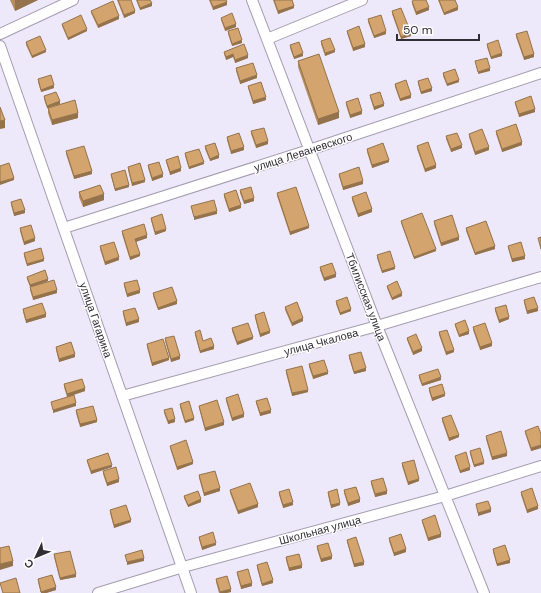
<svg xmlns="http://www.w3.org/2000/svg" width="541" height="593" font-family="'DM Sans',sans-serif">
  <rect width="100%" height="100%" fill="#eee8fb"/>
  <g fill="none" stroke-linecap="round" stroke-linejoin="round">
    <defs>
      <path id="street" d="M 252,0 L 377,326 L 484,593
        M 0,34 L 73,0
        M 267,39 L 362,0
        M 0,46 L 191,593
        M 64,228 L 309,150 L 541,73
        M 122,396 L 377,326 L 541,277
        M 98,593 L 183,567 L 445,496 L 541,466"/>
    </defs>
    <!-- street casing -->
    <use href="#street" stroke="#a39daf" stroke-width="12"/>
    <!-- street -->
    <use href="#street" stroke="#fff" stroke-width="10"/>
  </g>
  <!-- wall -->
  <path fill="#b58d5e" d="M 10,0 L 38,0 L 15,11 Z
    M 117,0 L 131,0 L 135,13 L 124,18 Z
    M 136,0 L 150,0 L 152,6 L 140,10 Z
    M 209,0 L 226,0 L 227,5 L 213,10 Z
    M 273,0 L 292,0 L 294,8 L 278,14 Z
    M 438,0 L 455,0 L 458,10 L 444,15 Z
    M 412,1 L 429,10 L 416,15 L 412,4 Z
    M 91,11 L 119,19 L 98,28 L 91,13 Z
    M 392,11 L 411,36 L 401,39 L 392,14 Z
    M 221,18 L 236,27 L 225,31 L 221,20 Z
    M 368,19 L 386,34 L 374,38 L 368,22 Z
    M 62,24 L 87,31 L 68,40 L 62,26 Z
    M 228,31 L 242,43 L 232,46 L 228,34 Z
    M 347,31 L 365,47 L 353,51 L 347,33 Z
    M 516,34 L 534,57 L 524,60 L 516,37 Z
    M 321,41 L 335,52 L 325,56 L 321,44 Z
    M 26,42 L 46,52 L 32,58 L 26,45 Z
    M 487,44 L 502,56 L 491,59 L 487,47 Z
    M 290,45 L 303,56 L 294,59 L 290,48 Z
    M 224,52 L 248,58 L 235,63 L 233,57 L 226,60 L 224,54 Z
    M 298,61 L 339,118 L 318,125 L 298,67 Z
    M 236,68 L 257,78 L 240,84 L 236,71 Z
    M 443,73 L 459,82 L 447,86 L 443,76 Z
    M 38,79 L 54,88 L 41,92 L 38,82 Z
    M 418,81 L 432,91 L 421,94 L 418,84 Z
    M 395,84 L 411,98 L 400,101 L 395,87 Z
    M 248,86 L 266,100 L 253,104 L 248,88 Z
    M 370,95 L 384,106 L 374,110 L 370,97 Z
    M 44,96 L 60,104 L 50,107 L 78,118 L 52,125 L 48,113 L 48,108 L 47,108 L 44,99 Z
    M 346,102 L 362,114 L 350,118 L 346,105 Z
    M 515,102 L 535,112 L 519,117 L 515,104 Z
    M 251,131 L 268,144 L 256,148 L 251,134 Z
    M 496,131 L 522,145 L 502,152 L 496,134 Z
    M 469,134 L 489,150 L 475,155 L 469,137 Z
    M 446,136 L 462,148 L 451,152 L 446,139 Z
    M 227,137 L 244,150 L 231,154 L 227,140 Z
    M 205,146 L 219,158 L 210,161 L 205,149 Z
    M 417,146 L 436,168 L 425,172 L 417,149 Z
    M 367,149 L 389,162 L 372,168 L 367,152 Z
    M 66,151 L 92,174 L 74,179 L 66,154 Z
    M 185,153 L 204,164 L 189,169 L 185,156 Z
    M 166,160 L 181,171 L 170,175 L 166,162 Z
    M 148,165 L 163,177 L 152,181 L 148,168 Z
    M 128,167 L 145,182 L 132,186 L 128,170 Z
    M 111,174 L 129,187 L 115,191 L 111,176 Z
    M 339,174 L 363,184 L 343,190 L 339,176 Z
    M 240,190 L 254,201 L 244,204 L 240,193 Z
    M 79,192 L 104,200 L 83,207 L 79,197 Z
    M 277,193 L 309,228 L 290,235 L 277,196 Z
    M 224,194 L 241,208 L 229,212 L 224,197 Z
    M 352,197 L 372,212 L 358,217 L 352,200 Z
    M 11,202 L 25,213 L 14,216 L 11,205 Z
    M 151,218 L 166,231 L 155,235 L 151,220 Z
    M 401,221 L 436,251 L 414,259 L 401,223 Z
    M 434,221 L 459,240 L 441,246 L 434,224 Z
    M 20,228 L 35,241 L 24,245 L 20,231 Z
    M 466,228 L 495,249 L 475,255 L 466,231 Z
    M 122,231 L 147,238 L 136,242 L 140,256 L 130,260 L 122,234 Z
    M 100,246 L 119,260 L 105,265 L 100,249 Z
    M 508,246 L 525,259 L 512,262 L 508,248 Z
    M 24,253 L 44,261 L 27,266 L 24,256 Z
    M 377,255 L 395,269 L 382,273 L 377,258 Z
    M 320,267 L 336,277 L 324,281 L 320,270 Z
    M 27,277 L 48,281 L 30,287 L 27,279 Z
    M 124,283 L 140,293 L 127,297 L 124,286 Z
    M 387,286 L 402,296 L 392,300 L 387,288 Z
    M 30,287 L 57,293 L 33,300 L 30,290 Z
    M 153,293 L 177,304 L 158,310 L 153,296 Z
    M 524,300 L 538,311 L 527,314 L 524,303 Z
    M 336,301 L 351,311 L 340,315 L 336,304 Z
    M 285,307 L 303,321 L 292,326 L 285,310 Z
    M 495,308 L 509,319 L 499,323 L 495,311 Z
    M 23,309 L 46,317 L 26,323 L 23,312 Z
    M 123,311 L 139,322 L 126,326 L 123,314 Z
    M 255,315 L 270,333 L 260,337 L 255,318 Z
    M 455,324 L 469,334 L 459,337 L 455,326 Z
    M 473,327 L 492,346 L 480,350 L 473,330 Z
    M 232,328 L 253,339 L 237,345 L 232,331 Z
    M 195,332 L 203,341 L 214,349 L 200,353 L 195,335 Z
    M 439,332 L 454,352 L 446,355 L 439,335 Z
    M 165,338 L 180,359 L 171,362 L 165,341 Z
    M 407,338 L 422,351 L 413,355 L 407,340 Z
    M 147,344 L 169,360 L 152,366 L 147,347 Z
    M 56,347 L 75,357 L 59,362 L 56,350 Z
    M 349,355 L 366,371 L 354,374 L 349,358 Z
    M 309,364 L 328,374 L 313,379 L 309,367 Z
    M 286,370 L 308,392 L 292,396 L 286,373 Z
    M 419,375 L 441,380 L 422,386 L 419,378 Z
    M 64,384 L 85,391 L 67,397 L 64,387 Z
    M 429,388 L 445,396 L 432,401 L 429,391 Z
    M 226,398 L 244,417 L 232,421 L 226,401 Z
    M 256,401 L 271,413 L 260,416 L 256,403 Z
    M 180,404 L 194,420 L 185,423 L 180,407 Z
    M 199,406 L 224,425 L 205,431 L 199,408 Z
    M 76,410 L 97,422 L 80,427 L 76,413 Z
    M 164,410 L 175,422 L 168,424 L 164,413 Z
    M 442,418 L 459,437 L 449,441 L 442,421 Z
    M 525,431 L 541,434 L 541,448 L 531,451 L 525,433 Z
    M 486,436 L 507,456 L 492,460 L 486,439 Z
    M 170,446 L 193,464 L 177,470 L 170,448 Z
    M 470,451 L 484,464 L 474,467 L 470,454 Z
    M 455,456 L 470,470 L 460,473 L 455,458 Z
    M 87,460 L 112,467 L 91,474 L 87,462 Z
    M 402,463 L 419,481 L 408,485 L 402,466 Z
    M 103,471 L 119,482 L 107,486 L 103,474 Z
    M 199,475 L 220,491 L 204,496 L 199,478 Z
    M 371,481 L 387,494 L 375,497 L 371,484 Z
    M 230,490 L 258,507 L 238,514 L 230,493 Z
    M 344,490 L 360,502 L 348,506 L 344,493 Z
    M 279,492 L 293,505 L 283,508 L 279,495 Z
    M 328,492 L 340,505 L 331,508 L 328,495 Z
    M 521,492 L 538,509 L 527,513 L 521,495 Z
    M 184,496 L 201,502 L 188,507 L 184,498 Z
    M 110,510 L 131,522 L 114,528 L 110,513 Z
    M 422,520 L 441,537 L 428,541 L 422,522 Z
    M 199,537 L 216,545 L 202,550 L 199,539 Z
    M 389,538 L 406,552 L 394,556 L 389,541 Z
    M 347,540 L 364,565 L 354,567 L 347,542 Z
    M 317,546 L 332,559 L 321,562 L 317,549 Z
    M 493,549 L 510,563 L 497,566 L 493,552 Z
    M 54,554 L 76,577 L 60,580 L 54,557 Z
    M 286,557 L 302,568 L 289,571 L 286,560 Z
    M 257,565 L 273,583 L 262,586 L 257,568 Z
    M 237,572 L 252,586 L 241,589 L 237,574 Z
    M 38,579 L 56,590 L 46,593 L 41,593 L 38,582 Z
    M 216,579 L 231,592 L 226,593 L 219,593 L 216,582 Z"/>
  <!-- shaded-wall -->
  <path fill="#94734c" d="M 15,0 L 38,0 L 15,11 Z
    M 227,2 L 227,5 L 213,10 L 213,7 Z
    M 152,3 L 152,6 L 140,10 L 140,8 Z
    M 294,6 L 294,8 L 278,14 L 278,11 Z
    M 429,7 L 429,10 L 416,15 L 416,12 Z
    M 458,7 L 458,10 L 444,15 L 444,13 Z
    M 135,11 L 135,13 L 124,18 L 124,15 Z
    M 119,16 L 119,19 L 98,28 L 98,25 Z
    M 236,24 L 236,27 L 225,31 L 225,28 Z
    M 87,29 L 87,31 L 68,40 L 68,38 Z
    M 386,31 L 386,34 L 374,38 L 374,36 Z
    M 411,33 L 411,36 L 401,39 L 401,37 Z
    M 242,40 L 242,43 L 232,46 L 232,44 Z
    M 365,44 L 365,47 L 353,51 L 353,48 Z
    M 46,50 L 46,52 L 32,58 L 32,56 Z
    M 335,50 L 335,52 L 325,56 L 325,53 Z
    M 303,53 L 303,56 L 294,59 L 294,57 Z
    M 502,53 L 502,56 L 491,59 L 491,57 Z
    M 233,54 L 233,57 L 226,60 L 226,57 Z
    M 534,54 L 534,57 L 524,60 L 524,57 Z
    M 248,55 L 248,58 L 235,63 L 235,60 Z
    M 490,68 L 490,71 L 478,74 L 478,72 Z
    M 257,75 L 257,78 L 240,84 L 240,81 Z
    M 459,80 L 459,82 L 447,86 L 447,84 Z
    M 54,85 L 54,88 L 41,92 L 41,90 Z
    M 432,88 L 432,91 L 421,94 L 421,92 Z
    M 411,95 L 411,98 L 400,101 L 400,99 Z
    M 266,97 L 266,100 L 253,104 L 253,101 Z
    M 60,101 L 60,104 L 47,108 L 47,106 Z
    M 384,104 L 384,106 L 374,110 L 374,107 Z
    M 535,109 L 535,112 L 519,117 L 519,114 Z
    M 362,111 L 362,114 L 350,118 L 350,115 Z
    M 339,112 L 339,118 L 318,125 L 318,119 Z
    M 78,113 L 78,118 L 52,125 L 52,120 Z
    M 5,120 L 5,128 L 0,129 L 0,121 Z
    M 268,141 L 268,144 L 256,148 L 256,145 Z
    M 522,142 L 522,145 L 502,152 L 502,149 Z
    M 462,145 L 462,148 L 451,152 L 451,149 Z
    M 244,147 L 244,150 L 231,154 L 231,151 Z
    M 489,147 L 489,150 L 475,155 L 475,152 Z
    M 219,155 L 219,158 L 210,161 L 210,159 Z
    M 389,160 L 389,162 L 372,168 L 372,165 Z
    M 204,162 L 204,164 L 189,169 L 189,167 Z
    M 436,165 L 436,168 L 425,172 L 425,169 Z
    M 181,168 L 181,171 L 170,175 L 170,172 Z
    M 92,171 L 92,174 L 74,179 L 74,176 Z
    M 163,174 L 163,177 L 152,181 L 152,178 Z
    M 14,178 L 14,180 L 0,185 L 0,182 Z
    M 145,180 L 145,182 L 132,186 L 132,183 Z
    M 363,181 L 363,184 L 343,190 L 343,187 Z
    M 129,185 L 129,187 L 115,191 L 115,189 Z
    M 104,194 L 104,200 L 83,207 L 83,201 Z
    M 254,198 L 254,201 L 244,204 L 244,201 Z
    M 241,205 L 241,208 L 229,212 L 229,209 Z
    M 372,209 L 372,212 L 358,217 L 358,214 Z
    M 25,210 L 25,213 L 14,216 L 14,213 Z
    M 217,211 L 217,214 L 194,220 L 194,217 Z
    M 309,226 L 309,228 L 290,235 L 290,232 Z
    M 166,229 L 166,231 L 155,235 L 155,232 Z
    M 147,235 L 147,238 L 135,242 L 135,239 Z
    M 459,237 L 459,240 L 441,246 L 441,243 Z
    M 35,238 L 35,241 L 24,245 L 24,242 Z
    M 495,246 L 495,249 L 475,255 L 475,253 Z
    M 436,249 L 436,251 L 414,259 L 414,257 Z
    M 140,254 L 140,256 L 130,260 L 130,257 Z
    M 525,256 L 525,259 L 512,262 L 512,259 Z
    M 119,257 L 119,260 L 105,265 L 105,262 Z
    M 44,259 L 44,261 L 27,266 L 27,264 Z
    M 395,267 L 395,269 L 382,273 L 382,271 Z
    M 336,274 L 336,277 L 324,281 L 324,278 Z
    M 48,279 L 48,281 L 30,287 L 30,285 Z
    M 57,290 L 57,293 L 33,300 L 33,297 Z
    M 140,290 L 140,293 L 127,297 L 127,294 Z
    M 402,293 L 402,296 L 392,300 L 392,298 Z
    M 177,301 L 177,304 L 158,310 L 158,308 Z
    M 538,308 L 538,311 L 527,314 L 527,311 Z
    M 351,309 L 351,311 L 340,315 L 340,313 Z
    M 46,314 L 46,317 L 26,323 L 26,320 Z
    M 509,317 L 509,319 L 499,323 L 499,320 Z
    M 303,318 L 303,321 L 292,326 L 292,323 Z
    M 139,319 L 139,322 L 126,326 L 126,323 Z
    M 270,331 L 270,333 L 260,337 L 260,334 Z
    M 469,331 L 469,334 L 459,337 L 459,335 Z
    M 253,337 L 253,339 L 237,345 L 237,342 Z
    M 492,343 L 492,346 L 480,350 L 480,347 Z
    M 214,346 L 214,349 L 200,353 L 200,351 Z
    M 422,348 L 422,351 L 413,355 L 413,352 Z
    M 454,350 L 454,352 L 446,355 L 446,352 Z
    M 75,354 L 75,357 L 59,362 L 59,359 Z
    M 180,356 L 180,359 L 171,362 L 171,359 Z
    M 169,358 L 169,360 L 152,366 L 152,363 Z
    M 366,368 L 366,371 L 354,374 L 354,372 Z
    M 328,372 L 328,374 L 313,379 L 313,376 Z
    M 441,377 L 441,380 L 422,386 L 422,384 Z
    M 85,388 L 85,391 L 67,397 L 67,394 Z
    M 308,390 L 308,392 L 292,396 L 292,393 Z
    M 445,394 L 445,396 L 432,401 L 432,398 Z
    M 76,403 L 76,406 L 53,413 L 53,410 Z
    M 271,410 L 271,413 L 260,416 L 260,413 Z
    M 244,414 L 244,417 L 232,421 L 232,418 Z
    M 194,418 L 194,420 L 185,423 L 185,421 Z
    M 175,419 L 175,422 L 168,424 L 168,421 Z
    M 97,420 L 97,422 L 80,427 L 80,424 Z
    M 224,422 L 224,425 L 205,431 L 205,428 Z
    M 459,435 L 459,437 L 449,441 L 449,438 Z
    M 541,445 L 541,448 L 531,451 L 531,448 Z
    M 507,453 L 507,456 L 492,460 L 492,457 Z
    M 193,462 L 193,464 L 177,470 L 177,467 Z
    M 484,462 L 484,464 L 474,467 L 474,465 Z
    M 112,465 L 112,467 L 91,474 L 91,471 Z
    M 470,467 L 470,470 L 460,473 L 460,471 Z
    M 119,479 L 119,482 L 107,486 L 107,483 Z
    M 419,479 L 419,481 L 408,485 L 408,482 Z
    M 220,488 L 220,491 L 204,496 L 204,493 Z
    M 387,491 L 387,494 L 375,497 L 375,494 Z
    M 201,499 L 201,502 L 188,507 L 188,505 Z
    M 360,499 L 360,502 L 348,506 L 348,503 Z
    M 293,502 L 293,505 L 283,508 L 283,505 Z
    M 340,503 L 340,505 L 331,508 L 331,505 Z
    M 258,504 L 258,507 L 238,514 L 238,511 Z
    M 538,506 L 538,509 L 527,513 L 527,510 Z
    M 491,509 L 491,512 L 478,516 L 478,513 Z
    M 131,520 L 131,522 L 114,528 L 114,525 Z
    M 441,534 L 441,537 L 428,541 L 428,538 Z
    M 216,543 L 216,545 L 202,550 L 202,547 Z
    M 406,549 L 406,552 L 394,556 L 394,553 Z
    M 332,556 L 332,559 L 321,562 L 321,559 Z
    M 144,558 L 144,561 L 127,565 L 127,562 Z
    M 510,560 L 510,563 L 497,566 L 497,564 Z
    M 13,561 L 13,566 L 0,570 L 0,564 Z
    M 364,562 L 364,565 L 354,567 L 354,564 Z
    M 302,565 L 302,568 L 289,571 L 289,568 Z
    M 76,574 L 76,577 L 60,580 L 60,578 Z
    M 273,580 L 273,583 L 262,586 L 262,584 Z
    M 252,583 L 252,586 L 241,589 L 241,586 Z
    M 56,587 L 56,590 L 46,593 L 41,593 L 41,592 Z
    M 231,589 L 231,592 L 226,593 L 220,593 L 220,592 Z"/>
  <!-- building -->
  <path fill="#d3a46d" stroke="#94734c" d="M 118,0 L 131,0 L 135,11 L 124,15 Z
    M 137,0 L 150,0 L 152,3 L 140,8 Z
    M 210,0 L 226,0 L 227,2 L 213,7 Z
    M 274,0 L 292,0 L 294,6 L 278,11 Z
    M 414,0 L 426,0 L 429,7 L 416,12 L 412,1 Z
    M 439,0 L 455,0 L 458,7 L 444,13 Z
    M 113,1 L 119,16 L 98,25 L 91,11 Z
    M 401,8 L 411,33 L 401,37 L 392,11 Z
    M 232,13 L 236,24 L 225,28 L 221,18 Z
    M 81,15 L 87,29 L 68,38 L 62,24 Z
    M 381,15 L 386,31 L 374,36 L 368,19 Z
    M 359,26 L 365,44 L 353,48 L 347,31 Z
    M 238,28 L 242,40 L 232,44 L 228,31 Z
    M 527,31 L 534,54 L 524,57 L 516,34 Z
    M 40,36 L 46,50 L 32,56 L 26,42 Z
    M 330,38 L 335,50 L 325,53 L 321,41 Z
    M 498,40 L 502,53 L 491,57 L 487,44 Z
    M 299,42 L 303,53 L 294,57 L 290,45 Z
    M 244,44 L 248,55 L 235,60 L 233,54 L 226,57 L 224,52 Z
    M 319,54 L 339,112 L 318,119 L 298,61 Z
    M 487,58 L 490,68 L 478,72 L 475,61 Z
    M 253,63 L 257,75 L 240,81 L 236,68 Z
    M 455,69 L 459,80 L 447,84 L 443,73 Z
    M 51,75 L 54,85 L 41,90 L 38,79 Z
    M 428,78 L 432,88 L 421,92 L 418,81 Z
    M 406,80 L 411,95 L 400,99 L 395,84 Z
    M 261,82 L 266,97 L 253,101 L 248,86 Z
    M 56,92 L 60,101 L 47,106 L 44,96 Z
    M 380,92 L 384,104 L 374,107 L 370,95 Z
    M 531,96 L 535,109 L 519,114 L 515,102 Z
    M 358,98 L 362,111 L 350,115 L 346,102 Z
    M 75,100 L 78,113 L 52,120 L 48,108 Z
    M 0,107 L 5,120 L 0,121 Z
    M 516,124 L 522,142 L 502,149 L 496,131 Z
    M 264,128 L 268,141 L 256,145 L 251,131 Z
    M 482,129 L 489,147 L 475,152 L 469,134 Z
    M 239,133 L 244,147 L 231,151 L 227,137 Z
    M 457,133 L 462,145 L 451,149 L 446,136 Z
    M 428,142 L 436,165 L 425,169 L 417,146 Z
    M 215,143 L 219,155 L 210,159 L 205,146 Z
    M 383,143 L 389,160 L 372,165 L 367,149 Z
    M 84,146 L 92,171 L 74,176 L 66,151 Z
    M 199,149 L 204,162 L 189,167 L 185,153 Z
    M 178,156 L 181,168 L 170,172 L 166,160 Z
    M 159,162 L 163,174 L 152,178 L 148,165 Z
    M 9,163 L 14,178 L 0,182 L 0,166 Z
    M 140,163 L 145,180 L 132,183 L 128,167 Z
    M 359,167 L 363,181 L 343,187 L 339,174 Z
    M 125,170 L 129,185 L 115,189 L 111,174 Z
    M 100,185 L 104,194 L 83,201 L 79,192 Z
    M 251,187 L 254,198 L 244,201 L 240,190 Z
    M 296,187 L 309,226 L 290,232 L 277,193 Z
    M 236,190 L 241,205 L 229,209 L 224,194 Z
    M 366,192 L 372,209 L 358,214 L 352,197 Z
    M 21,199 L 25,210 L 14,213 L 11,202 Z
    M 214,200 L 217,211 L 194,217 L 191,206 Z
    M 422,213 L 436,249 L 414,257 L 401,221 Z
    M 162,214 L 166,229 L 155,232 L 151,218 Z
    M 452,215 L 459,237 L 441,243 L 434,221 Z
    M 486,221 L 495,246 L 475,253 L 466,228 Z
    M 144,224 L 147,235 L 135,239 L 140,254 L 130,257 L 122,231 Z
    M 31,225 L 35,238 L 24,242 L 20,228 Z
    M 541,237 L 541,249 L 538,238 Z
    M 114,242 L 119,257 L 105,262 L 100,246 Z
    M 521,242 L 525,256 L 512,259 L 508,246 Z
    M 41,248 L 44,259 L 27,264 L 24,253 Z
    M 390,251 L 395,267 L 382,271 L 377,255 Z
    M 332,263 L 336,274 L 324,278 L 320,267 Z
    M 45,270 L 48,279 L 30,285 L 27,277 Z
    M 54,280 L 57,290 L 33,297 L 30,287 Z
    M 137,280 L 140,290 L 127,294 L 124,283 Z
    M 397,281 L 402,293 L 392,298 L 387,286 Z
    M 172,287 L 177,301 L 158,308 L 153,293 Z
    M 347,297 L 351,309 L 340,313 L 336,301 Z
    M 534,297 L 538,308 L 527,311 L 524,300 Z
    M 297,302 L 303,318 L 292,323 L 285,307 Z
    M 42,303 L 46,314 L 26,320 L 23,309 Z
    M 506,305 L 509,317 L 499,320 L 495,308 Z
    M 135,308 L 139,319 L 126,323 L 123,311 Z
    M 264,312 L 270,331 L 260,334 L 255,315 Z
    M 465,320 L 469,331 L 459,335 L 455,324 Z
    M 248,323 L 253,337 L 237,342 L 232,328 Z
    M 485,323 L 492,343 L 480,347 L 473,327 Z
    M 200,330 L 203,341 L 211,338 L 214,346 L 200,351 L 195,332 Z
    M 447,330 L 454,350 L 446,352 L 439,332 Z
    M 416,334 L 422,348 L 413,352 L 407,338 Z
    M 174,336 L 180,356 L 171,359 L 165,338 Z
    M 163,339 L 169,358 L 152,363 L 147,344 Z
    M 71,342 L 75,354 L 59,359 L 56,347 Z
    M 361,352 L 366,368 L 354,372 L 349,355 Z
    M 324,360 L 328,372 L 313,376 L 309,364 Z
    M 302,366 L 308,390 L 292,393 L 286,370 Z
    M 438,369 L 441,377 L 422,384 L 419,375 Z
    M 82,379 L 85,388 L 67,394 L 64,384 Z
    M 442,384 L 445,394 L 432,398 L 429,388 Z
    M 238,394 L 244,414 L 232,418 L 226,398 Z
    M 74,395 L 76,403 L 53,410 L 51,402 Z
    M 267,398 L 271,410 L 260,413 L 256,401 Z
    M 217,400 L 224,422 L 205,428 L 199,406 Z
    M 189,401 L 194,418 L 185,421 L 180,404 Z
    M 93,406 L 97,420 L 80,424 L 76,410 Z
    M 172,408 L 175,419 L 168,421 L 164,410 Z
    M 451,415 L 459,435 L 449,438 L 442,418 Z
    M 538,426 L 541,434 L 541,445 L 531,448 L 525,431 Z
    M 501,431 L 507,453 L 492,457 L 486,436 Z
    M 186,440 L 193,462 L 177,467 L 170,446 Z
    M 480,448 L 484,462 L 474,465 L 470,451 Z
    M 466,452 L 470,467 L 460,471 L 455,456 Z
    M 108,453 L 112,465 L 91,471 L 87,460 Z
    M 414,460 L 419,479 L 408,482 L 402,463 Z
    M 116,467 L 119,479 L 107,483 L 103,471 Z
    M 215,471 L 220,488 L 204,493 L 199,475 Z
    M 383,478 L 387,491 L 375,494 L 371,481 Z
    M 250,483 L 258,504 L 238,511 L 230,490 Z
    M 356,487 L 360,499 L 348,503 L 344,490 Z
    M 532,488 L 538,506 L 527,510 L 521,492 Z
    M 289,489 L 293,502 L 283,505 L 279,492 Z
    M 337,489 L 340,503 L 331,505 L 328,492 Z
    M 198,491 L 201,499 L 188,505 L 184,496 Z
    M 488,501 L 491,509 L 478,513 L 476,504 Z
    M 126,505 L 131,520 L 114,525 L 110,510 Z
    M 435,515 L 441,534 L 428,538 L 422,520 Z
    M 213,532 L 216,543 L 202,547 L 199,537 Z
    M 401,534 L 406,549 L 394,553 L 389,538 Z
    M 356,537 L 364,562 L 354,564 L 347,540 Z
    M 328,543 L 332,556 L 321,559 L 317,546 Z
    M 505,545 L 510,560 L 497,564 L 493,549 Z
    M 9,546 L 13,561 L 0,564 L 0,548 Z
    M 142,550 L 144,558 L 127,562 L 125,555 Z
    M 70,551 L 76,574 L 60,578 L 54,554 Z
    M 299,554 L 302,565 L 289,568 L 286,557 Z
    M 267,562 L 273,580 L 262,584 L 257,565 Z
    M 248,569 L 252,583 L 241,586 L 237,572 Z
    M 52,575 L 56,587 L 41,592 L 38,579 Z
    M 227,576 L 231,589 L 220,592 L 216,579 Z
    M 16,578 L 20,593 L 3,593 L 0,583 Z"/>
  <g text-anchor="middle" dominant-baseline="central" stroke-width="3" stroke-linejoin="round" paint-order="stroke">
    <!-- street labels -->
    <g font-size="11" fill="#302d35" stroke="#fff">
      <text transform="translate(303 152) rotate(-18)">улица Леваневского</text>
      <text transform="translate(366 297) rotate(69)">Тбилисская улица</text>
      <text transform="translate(96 320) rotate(71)">улица Гагарина</text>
      <text transform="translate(321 342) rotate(-15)">улица Чкалова</text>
      <text transform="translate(320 530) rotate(-15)">Школьная улица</text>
    </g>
  </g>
  <!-- north arrow -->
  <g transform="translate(36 557) rotate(226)" stroke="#ffffff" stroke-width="3" paint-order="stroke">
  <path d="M0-3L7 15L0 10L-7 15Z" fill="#302d35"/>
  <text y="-6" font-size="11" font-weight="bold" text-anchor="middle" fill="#302d35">С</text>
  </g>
  <!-- scale -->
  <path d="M397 34v6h82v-6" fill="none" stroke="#302d35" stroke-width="2"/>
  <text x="403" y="34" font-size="12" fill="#302d35" stroke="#ffffff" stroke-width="3" paint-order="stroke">50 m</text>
</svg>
